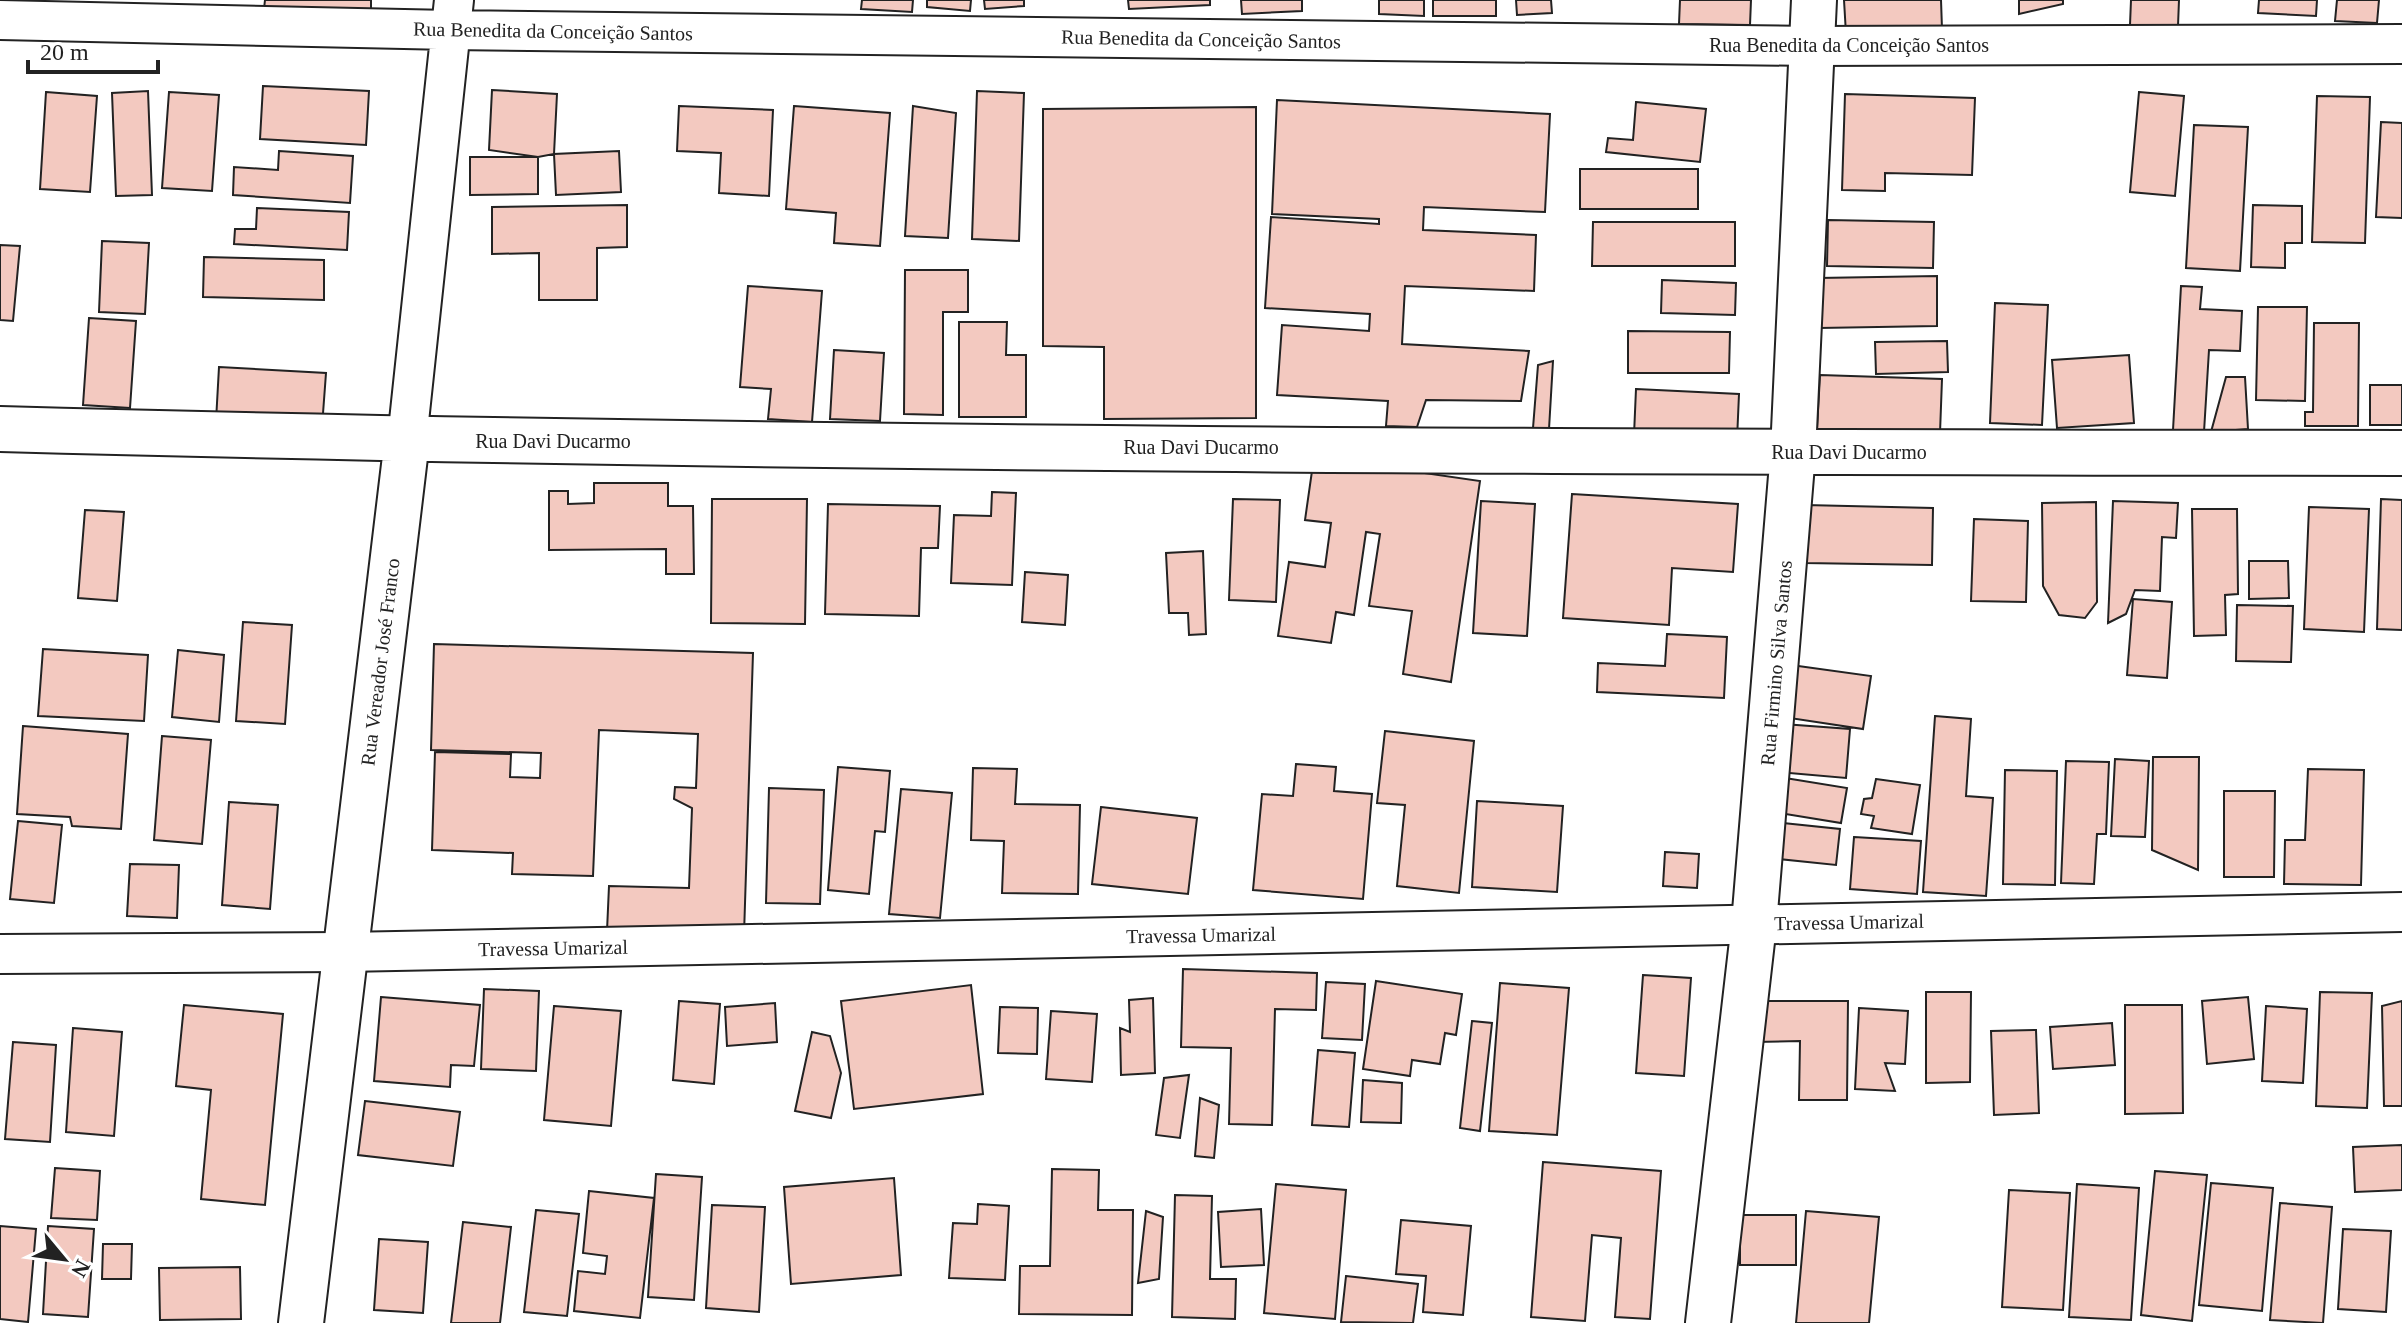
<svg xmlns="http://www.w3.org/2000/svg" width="2402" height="1323" font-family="Georgia,serif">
  <rect width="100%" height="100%" fill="#fff"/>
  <!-- building -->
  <path fill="#f3c9c0" stroke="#222" stroke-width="2" d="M 265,0 L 371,0 L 371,14 L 264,9 Z
    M 862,0 L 913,0 L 912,12 L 861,9 Z
    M 927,0 L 971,0 L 970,11 L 927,7 Z
    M 984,0 L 1024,0 L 1024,6 L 985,9 Z
    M 1128,0 L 1210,0 L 1210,5 L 1129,9 Z
    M 1241,0 L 1302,0 L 1302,11 L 1242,14 Z
    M 1379,0 L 1424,0 L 1424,16 L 1379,14 Z
    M 1433,0 L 1496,0 L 1496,16 L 1433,16 Z
    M 1516,0 L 1551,0 L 1552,13 L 1517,15 Z
    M 1680,0 L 1751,0 L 1750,25 L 1679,24 Z
    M 1844,0 L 1941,0 L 1942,29 L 1846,34 Z
    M 2019,0 L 2063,0 L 2063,4 L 2019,14 Z
    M 2131,0 L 2179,0 L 2178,26 L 2130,25 Z
    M 2259,0 L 2317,0 L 2316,16 L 2258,13 Z
    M 2337,0 L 2379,0 L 2377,23 L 2335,21 Z
    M 263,86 L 369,91 L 366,145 L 260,139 Z
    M 492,90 L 557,94 L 554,154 L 538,157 L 489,150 Z
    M 148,91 L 152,195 L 116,196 L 112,93 Z
    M 977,91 L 1024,93 L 1019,241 L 972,239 Z
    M 46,92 L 97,96 L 90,192 L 40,189 Z
    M 169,92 L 219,95 L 212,191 L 162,188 Z
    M 2139,92 L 2184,96 L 2175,196 L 2130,192 Z
    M 1845,94 L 1975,98 L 1972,175 L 1885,173 L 1885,191 L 1842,190 Z
    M 2317,96 L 2370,97 L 2365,243 L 2312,242 Z
    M 1277,100 L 1550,114 L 1545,212 L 1424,207 L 1423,230 L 1536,235 L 1534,291 L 1405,286 L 1402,344 L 1529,351 L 1521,401 L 1426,400 L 1417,427 L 1386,426 L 1388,401 L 1277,395 L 1282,325 L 1369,331 L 1370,314 L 1265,308 L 1271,217 L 1379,224 L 1379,219 L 1272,214 Z
    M 1636,102 L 1706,109 L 1700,162 L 1606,152 L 1608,138 L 1633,140 Z
    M 679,106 L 773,110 L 769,196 L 719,193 L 721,153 L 677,151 Z
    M 794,106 L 890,113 L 880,246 L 834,243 L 836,213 L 786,209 Z
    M 913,106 L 956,113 L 948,238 L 905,236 Z
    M 1256,107 L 1256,418 L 1104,419 L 1104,347 L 1043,346 L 1043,109 Z
    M 2381,122 L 2402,123 L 2402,218 L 2376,217 Z
    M 2194,125 L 2248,127 L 2240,271 L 2186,268 Z
    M 279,151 L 353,156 L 350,203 L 233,195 L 234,167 L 278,170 Z
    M 619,151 L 621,192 L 556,195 L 554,154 Z
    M 470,157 L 538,157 L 538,194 L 470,195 Z
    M 1580,169 L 1698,169 L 1698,209 L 1580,209 Z
    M 627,205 L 627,247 L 597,248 L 597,300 L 539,300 L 539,253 L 492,254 L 492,207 Z
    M 2253,205 L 2302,206 L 2302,243 L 2285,243 L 2285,268 L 2251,267 Z
    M 257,208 L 349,212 L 347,250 L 234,244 L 235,229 L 256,229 Z
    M 1828,220 L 1934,222 L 1933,268 L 1827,266 Z
    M 1593,222 L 1735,222 L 1735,266 L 1592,266 Z
    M 102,241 L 149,243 L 145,314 L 99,312 Z
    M 0,245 L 20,246 L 13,321 L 0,320 Z
    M 204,257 L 324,260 L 324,300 L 203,297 Z
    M 905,270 L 968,270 L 968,312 L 943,312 L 943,415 L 904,414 Z
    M 1937,276 L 1937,326 L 1819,328 L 1818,278 Z
    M 1662,280 L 1736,283 L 1735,315 L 1661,313 Z
    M 748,286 L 822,291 L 812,422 L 768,419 L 771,389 L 740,387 Z
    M 2181,286 L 2202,287 L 2200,309 L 2242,311 L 2240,351 L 2209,350 L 2204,432 L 2173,430 Z
    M 1995,303 L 2048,305 L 2042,425 L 1990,423 Z
    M 2258,307 L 2307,307 L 2305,401 L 2256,400 Z
    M 89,318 L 136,321 L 130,408 L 83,405 Z
    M 959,322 L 1007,322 L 1006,355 L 1026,355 L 1026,417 L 959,417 Z
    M 2314,323 L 2359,323 L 2358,426 L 2305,426 L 2305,412 L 2313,412 Z
    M 1628,331 L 1730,332 L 1729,373 L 1628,373 Z
    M 1947,341 L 1948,372 L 1876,374 L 1875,342 Z
    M 834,350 L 884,353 L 880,421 L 830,419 Z
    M 2129,355 L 2134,423 L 2057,428 L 2052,360 Z
    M 1553,361 L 1549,429 L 1533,428 L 1538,365 Z
    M 219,367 L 326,373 L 322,427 L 216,421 Z
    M 1820,375 L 1942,379 L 1940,433 L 1817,429 Z
    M 2226,377 L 2245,377 L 2248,429 L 2211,432 Z
    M 2370,385 L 2402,385 L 2402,425 L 2370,425 Z
    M 1636,389 L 1739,394 L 1737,440 L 1634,435 Z
    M 1314,457 L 1480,481 L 1451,682 L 1403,674 L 1412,611 L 1369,606 L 1380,534 L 1366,532 L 1354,615 L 1336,612 L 1331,643 L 1278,636 L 1289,562 L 1325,567 L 1331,523 L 1305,520 Z
    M 594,483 L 668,483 L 668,506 L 693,506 L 694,574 L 666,574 L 666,549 L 549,550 L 549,491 L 568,491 L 568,504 L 594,503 Z
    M 992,492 L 1016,493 L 1012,585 L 951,583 L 954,515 L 991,516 Z
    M 1572,494 L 1738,504 L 1733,572 L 1672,568 L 1669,625 L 1563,618 Z
    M 712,499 L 807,499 L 805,624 L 711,623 Z
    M 1233,499 L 1280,500 L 1276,602 L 1229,600 Z
    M 2381,499 L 2402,500 L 2402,630 L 2377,629 Z
    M 1481,501 L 1535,504 L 1527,636 L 1473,633 Z
    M 2113,501 L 2178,503 L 2176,538 L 2162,537 L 2160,591 L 2135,590 L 2126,614 L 2108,623 Z
    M 2096,502 L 2097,602 L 2085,618 L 2059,615 L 2043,586 L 2042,503 Z
    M 828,504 L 940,506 L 938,548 L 921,548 L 919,616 L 825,614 Z
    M 1805,505 L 1933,508 L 1932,565 L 1804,563 Z
    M 2309,507 L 2369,509 L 2364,632 L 2304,629 Z
    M 2192,509 L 2237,509 L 2238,594 L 2225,595 L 2226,635 L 2194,636 Z
    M 85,510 L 124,512 L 117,601 L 78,598 Z
    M 1974,519 L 2028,521 L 2026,602 L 1971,601 Z
    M 1203,551 L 1206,634 L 1189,635 L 1188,613 L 1169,613 L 1166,553 Z
    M 2249,561 L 2288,561 L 2289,598 L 2249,599 Z
    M 1025,572 L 1068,575 L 1065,625 L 1022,622 Z
    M 2133,599 L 2172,602 L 2167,678 L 2127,675 Z
    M 2237,605 L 2293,606 L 2291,662 L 2236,661 Z
    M 243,622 L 292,625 L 285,724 L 236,721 Z
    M 1667,634 L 1727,637 L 1724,698 L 1597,692 L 1598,663 L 1665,666 Z
    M 434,644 L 753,653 L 744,935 L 607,931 L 609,886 L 689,888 L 692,808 L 674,799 L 675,787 L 696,788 L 698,734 L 599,730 L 593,876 L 512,874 L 513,853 L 432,850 L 435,752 L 511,754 L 510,777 L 540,778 L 541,753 L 431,750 Z
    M 43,649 L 148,655 L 144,721 L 38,716 Z
    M 178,650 L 224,655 L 219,722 L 172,717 Z
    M 1791,665 L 1871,676 L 1863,729 L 1783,717 Z
    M 1935,716 L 1971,719 L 1966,796 L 1993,798 L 1986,896 L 1923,892 Z
    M 1783,724 L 1850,729 L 1846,778 L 1778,772 Z
    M 23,726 L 128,734 L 121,829 L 72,826 L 70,817 L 17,814 Z
    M 1385,731 L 1474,741 L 1459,893 L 1397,886 L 1405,805 L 1377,803 Z
    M 162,736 L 211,740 L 202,844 L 154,840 Z
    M 2153,757 L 2199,757 L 2198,870 L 2152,850 Z
    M 2115,759 L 2149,761 L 2145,837 L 2111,836 Z
    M 2066,761 L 2109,762 L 2106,834 L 2097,834 L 2094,884 L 2061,883 Z
    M 1296,764 L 1336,767 L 1334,791 L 1372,794 L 1363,899 L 1253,890 L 1262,794 L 1293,796 Z
    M 838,767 L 890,771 L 885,832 L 875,831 L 869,894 L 828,890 Z
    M 973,768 L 1017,769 L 1015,804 L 1080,805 L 1078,894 L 1002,893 L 1004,841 L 971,840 Z
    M 2308,769 L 2364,770 L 2361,885 L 2284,884 L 2285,840 L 2305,840 Z
    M 2005,770 L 2057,771 L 2055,885 L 2003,884 Z
    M 1779,777 L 1847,788 L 1841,823 L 1773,812 Z
    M 1876,779 L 1920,785 L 1912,834 L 1871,828 L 1874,816 L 1861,814 L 1864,799 L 1872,798 Z
    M 769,788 L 824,790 L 820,904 L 766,903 Z
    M 901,789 L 952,793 L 940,918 L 889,914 Z
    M 2224,791 L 2275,791 L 2274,877 L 2224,877 Z
    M 1477,801 L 1563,806 L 1557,892 L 1472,887 Z
    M 229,802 L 278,805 L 270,909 L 222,905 Z
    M 1101,807 L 1197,818 L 1188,894 L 1092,884 Z
    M 18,821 L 62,825 L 54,903 L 10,899 Z
    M 1783,823 L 1840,829 L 1836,865 L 1779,859 Z
    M 1854,837 L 1921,841 L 1917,894 L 1850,889 Z
    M 1665,852 L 1699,854 L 1697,888 L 1663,886 Z
    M 130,864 L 179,865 L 177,918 L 127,916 Z
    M 1183,969 L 1317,973 L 1316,1010 L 1275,1009 L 1272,1125 L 1229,1124 L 1231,1048 L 1181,1047 Z
    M 1643,975 L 1691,978 L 1684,1076 L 1636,1073 Z
    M 1376,981 L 1462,994 L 1456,1035 L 1445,1033 L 1440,1064 L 1412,1060 L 1410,1076 L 1363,1069 Z
    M 1326,982 L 1365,984 L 1362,1040 L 1322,1038 Z
    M 1500,983 L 1569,988 L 1557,1135 L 1489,1131 Z
    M 971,985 L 983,1094 L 854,1109 L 841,1001 Z
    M 484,989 L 539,991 L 536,1071 L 481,1069 Z
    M 1926,992 L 1971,992 L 1970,1082 L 1926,1083 Z
    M 2320,992 L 2372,993 L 2367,1108 L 2316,1106 Z
    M 381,997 L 480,1005 L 474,1066 L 451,1065 L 450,1087 L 374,1081 Z
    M 2248,997 L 2254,1059 L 2207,1064 L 2202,1001 Z
    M 1153,998 L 1155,1073 L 1121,1075 L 1120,1028 L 1130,1032 L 1129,1000 Z
    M 679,1001 L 720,1004 L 714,1084 L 673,1080 Z
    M 1756,1001 L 1848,1001 L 1847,1100 L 1799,1100 L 1800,1041 L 1755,1042 Z
    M 2402,1001 L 2402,1106 L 2384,1106 L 2382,1006 Z
    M 775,1003 L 777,1042 L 727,1046 L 725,1007 Z
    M 184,1005 L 283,1014 L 265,1205 L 201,1199 L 211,1090 L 176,1086 Z
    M 2125,1005 L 2182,1005 L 2183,1113 L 2125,1114 Z
    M 554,1006 L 621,1011 L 611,1126 L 544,1120 Z
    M 2266,1006 L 2307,1009 L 2303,1083 L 2262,1081 Z
    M 1000,1007 L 1038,1008 L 1037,1054 L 998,1053 Z
    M 1859,1008 L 1908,1011 L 1905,1064 L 1885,1063 L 1895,1091 L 1855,1089 Z
    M 1051,1011 L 1097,1014 L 1092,1082 L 1046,1079 Z
    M 1472,1021 L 1492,1023 L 1480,1131 L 1460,1128 Z
    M 2112,1023 L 2115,1065 L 2053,1069 L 2050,1027 Z
    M 73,1028 L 122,1032 L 114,1136 L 66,1132 Z
    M 2036,1030 L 2039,1113 L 1994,1115 L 1991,1031 Z
    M 812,1032 L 830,1036 L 841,1073 L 831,1118 L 795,1111 Z
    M 13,1042 L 56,1045 L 50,1142 L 5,1139 Z
    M 1318,1050 L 1355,1053 L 1349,1127 L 1312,1125 Z
    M 1189,1075 L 1180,1138 L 1156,1135 L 1164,1078 Z
    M 1363,1080 L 1402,1083 L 1401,1123 L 1361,1122 Z
    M 1200,1098 L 1219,1105 L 1214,1158 L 1195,1156 Z
    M 365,1101 L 460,1112 L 453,1166 L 358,1155 Z
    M 2402,1145 L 2402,1190 L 2355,1192 L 2353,1147 Z
    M 1543,1162 L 1661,1171 L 1650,1319 L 1615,1317 L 1621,1238 L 1592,1235 L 1585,1321 L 1531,1317 Z
    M 55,1168 L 100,1171 L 97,1220 L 51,1218 Z
    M 1052,1169 L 1099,1170 L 1098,1210 L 1133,1210 L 1132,1315 L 1019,1314 L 1020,1266 L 1050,1266 Z
    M 2155,1171 L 2207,1175 L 2192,1321 L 2141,1315 Z
    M 656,1174 L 702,1177 L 694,1300 L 648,1297 Z
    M 894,1178 L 901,1275 L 791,1284 L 784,1187 Z
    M 2211,1183 L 2273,1188 L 2262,1311 L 2199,1305 Z
    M 1276,1184 L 1346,1190 L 1335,1319 L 1264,1313 Z
    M 2077,1184 L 2139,1188 L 2131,1320 L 2069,1317 Z
    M 2009,1190 L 2070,1193 L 2063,1310 L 2002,1307 Z
    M 589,1191 L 654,1198 L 640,1318 L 574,1311 L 578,1271 L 605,1274 L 607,1256 L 583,1253 Z
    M 1175,1195 L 1212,1196 L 1210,1279 L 1236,1279 L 1235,1319 L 1172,1317 Z
    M 2280,1203 L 2332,1207 L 2323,1323 L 2270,1320 Z
    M 978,1204 L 1009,1206 L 1005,1280 L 949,1278 L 953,1223 L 977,1224 Z
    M 712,1205 L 765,1207 L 759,1312 L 706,1308 Z
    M 1261,1209 L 1264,1265 L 1221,1267 L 1218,1212 Z
    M 536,1210 L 579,1214 L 567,1316 L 524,1312 Z
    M 1146,1211 L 1163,1217 L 1159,1279 L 1138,1283 Z
    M 1806,1211 L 1879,1217 L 1869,1323 L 1796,1323 Z
    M 1740,1215 L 1796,1215 L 1796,1265 L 1740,1265 Z
    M 1401,1220 L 1471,1226 L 1463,1315 L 1423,1312 L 1426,1276 L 1396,1274 Z
    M 463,1222 L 511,1227 L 500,1323 L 451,1323 Z
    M 0,1226 L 36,1229 L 28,1322 L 0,1319 Z
    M 48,1226 L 94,1229 L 88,1317 L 43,1314 Z
    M 2343,1229 L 2391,1231 L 2386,1312 L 2338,1309 Z
    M 379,1239 L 428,1242 L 423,1313 L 374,1310 Z
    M 103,1244 L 132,1244 L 131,1279 L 102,1279 Z
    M 240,1267 L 241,1319 L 160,1320 L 159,1268 Z
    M 1346,1276 L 1418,1284 L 1413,1323 L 1341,1322 Z"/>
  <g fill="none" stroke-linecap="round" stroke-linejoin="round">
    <defs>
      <path id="minor" d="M 0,20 L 450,30 L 1812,46 L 2402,44
        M 407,440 L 454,0
        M 0,954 L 345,952 L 2402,912"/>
      <path id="tertiary" d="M 0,429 C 800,451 1601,452 2402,453
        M 301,1323 L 407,440
        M 1708,1323 L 1754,924 L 1793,452 L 1814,0"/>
    </defs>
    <!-- minor casing -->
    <use href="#minor" stroke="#222" stroke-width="42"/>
    <!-- tertiary casing -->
    <use href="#tertiary" stroke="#222" stroke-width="48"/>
    <!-- minor -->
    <use href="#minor" stroke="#fff" stroke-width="38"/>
    <!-- tertiary -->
    <use href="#tertiary" stroke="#fff" stroke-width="44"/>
  </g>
  <g text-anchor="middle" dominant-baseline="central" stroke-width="6" stroke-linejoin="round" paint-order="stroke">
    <!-- street labels -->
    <g font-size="20" fill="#222" stroke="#fff">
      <text transform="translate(553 31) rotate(1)">Rua Benedita da Conceição Santos</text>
      <text transform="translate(1201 39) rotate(1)">Rua Benedita da Conceição Santos</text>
      <text x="1849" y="45">Rua Benedita da Conceição Santos</text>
      <text x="553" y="441">Rua Davi Ducarmo</text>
      <text x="1201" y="447">Rua Davi Ducarmo</text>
      <text x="1849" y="452">Rua Davi Ducarmo</text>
      <text transform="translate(380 662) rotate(-83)">Rua Vereador José Franco</text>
      <text transform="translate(1776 663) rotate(-85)">Rua Firmino Silva Santos</text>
      <text transform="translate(1849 922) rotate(-1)">Travessa Umarizal</text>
      <text transform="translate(1201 935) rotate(-1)">Travessa Umarizal</text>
      <text transform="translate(553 948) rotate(-1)">Travessa Umarizal</text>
    </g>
  </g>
  <!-- north arrow -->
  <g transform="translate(64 1259) rotate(119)" stroke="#ffffff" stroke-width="6" paint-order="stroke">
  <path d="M0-6L14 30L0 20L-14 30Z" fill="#222222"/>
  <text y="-12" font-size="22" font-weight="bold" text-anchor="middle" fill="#222222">N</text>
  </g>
  <!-- scale -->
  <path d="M28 60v12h130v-12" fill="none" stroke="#222222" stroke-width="4"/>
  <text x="40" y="60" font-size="24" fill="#222222" stroke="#ffffff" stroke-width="6" paint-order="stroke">20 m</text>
</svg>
